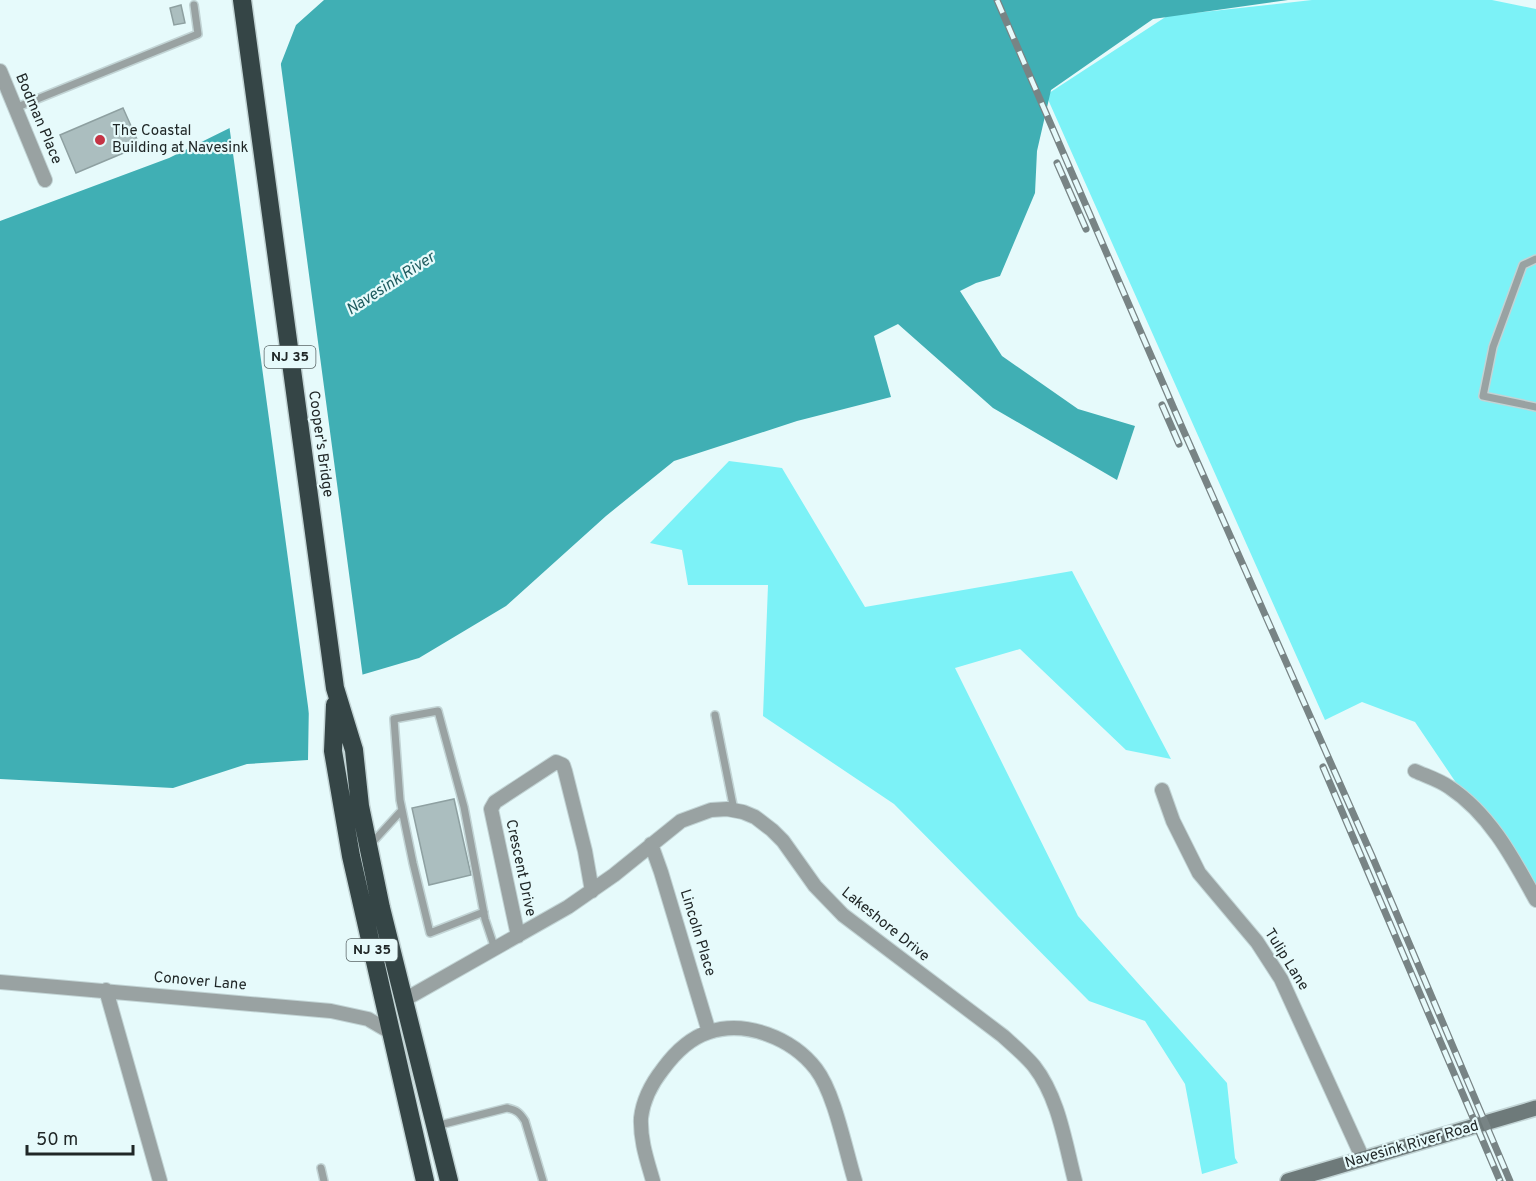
<svg xmlns="http://www.w3.org/2000/svg" width="1536" height="1181" font-family="Overpass,sans-serif">
  <rect width="100%" height="100%" fill="#e6fafb"/>
  <!-- green -->
  <path fill="#7cf2f7" d="M 1312,0 L 1492,0 L 1536,9 L 1536,901 L 1415,722 L 1362,702 L 1325,720 L 1046,95 L 1167,16 Z
    M 729,461 L 782,468 L 865,607 L 1072,571 L 1171,759 L 1126,750 L 1020,649 L 955,668 L 1078,916 L 1227,1083 L 1235,1158 L 1238,1163 L 1202,1174 L 1185,1084 L 1145,1021 L 1089,1001 L 894,804 L 763,716 L 768,585 L 688,585 L 682,550 L 650,543 Z"/>
  <!-- water -->
  <path fill="#40afb4" d="M 324,0 L 1288,0 L 1153,19 L 1051,90 L 1037,151 L 1035,193 L 1000,276 L 976,283 L 960,291 L 1002,356 L 1078,409 L 1135,426 L 1117,480 L 993,408 L 898,324 L 874,336 L 891,397 L 797,421 L 674,461 L 606,516 L 506,606 L 419,658 L 351,678 L 309,699 L 308,760 L 247,764 L 173,788 L 0,779 L 0,221 L 169,158 L 262,112 L 296,25 Z"/>
  <!-- pier -->
  <path fill="#e6fafb" d="M 280,58 L 363,678 L 352,681 L 312,701 L 310,721 L 229,124 L 260,109 Z"/>
  <!-- building -->
  <path fill="#abbebf" stroke="#8ea0a1" stroke-width="1.5" d="M 181,5 L 185,23 L 174,25 L 170,8 Z
    M 123,108 L 140,146 L 76,173 L 60,135 Z
    M 454,799 L 471,875 L 429,885 L 412,808 Z"/>
  <g fill="none" stroke-linecap="round" stroke-linejoin="round">
    <defs>
      <path id="lane" d="M 15,108 L 198,34 L 194,5
        M 1536,259 L 1523,265 L 1493,347 L 1483,396 L 1536,407
        M 715,715 L 734,810
        M 371,844 L 402,810
        M 484,912 L 430,933 L 413,863 L 400,800 L 394,719 L 438,711 L 464,807 L 485,919 L 495,949
        M 436,1126 L 507,1108 C 517,1110 520,1113 525,1121 L 543,1181
        M 321,1168 L 324,1181"/>
      <path id="street" d="M 0,71 L 45,180
        M 1415,771 C 1426,776 1439,780 1449,787 C 1490,814 1513,858 1536,900
        M 1162,790 L 1173,821 L 1199,873 L 1257,942 L 1281,979 L 1363,1159
        M 651,844 L 661,872 L 709,1032
        M 518,936 L 491,809 L 495,802 L 556,762 L 563,765 L 565,771 L 585,851 L 592,891
        M 0,982 L 331,1011 L 368,1019 L 392,1033
        M 106,990 L 160,1181
        M 404,1000 L 568,907 L 614,875 L 681,821 L 711,810 L 727,809 L 743,812 L 755,817 L 772,830 L 783,841 L 815,886 L 843,915 L 1003,1036 C 1014,1046 1025,1055 1034,1066 C 1059,1098 1065,1143 1075,1181
        M 653,1181 C 647,1160 640,1140 641,1118 C 643,1100 652,1083 663,1069 C 674,1054 690,1038 709,1032 C 746,1020 792,1038 816,1069 C 835,1094 845,1149 855,1181"/>
      <path id="secondary" d="M 1288,1181 L 1536,1108"/>
      <path id="highway" d="M 242,0 L 335,688 L 354,750 L 360,806 L 381,908 L 449,1181
        M 335,705 L 333,751 L 351,856 L 425,1181"/>
    </defs>
    <!-- lane casing -->
    <use href="#lane" stroke="#c2d4d5" stroke-width="10"/>
    <!-- street casing -->
    <use href="#street" stroke="#c2d4d5" stroke-width="16"/>
    <!-- secondary casing -->
    <use href="#secondary" stroke="#c2d4d5" stroke-width="18"/>
    <!-- highway casing -->
    <use href="#highway" stroke="#c2d4d5" stroke-width="21"/>
    <!-- lane -->
    <use href="#lane" stroke="#99a2a2" stroke-width="7"/>
    <!-- street -->
    <use href="#street" stroke="#99a2a2" stroke-width="14"/>
    <!-- secondary -->
    <use href="#secondary" stroke="#6e7a7a" stroke-width="15"/>
    <!-- highway -->
    <use href="#highway" stroke="#354546" stroke-width="18"/>
    <defs>
      <path id="rail" d="M 997,0 L 1181,425 L 1372,856 L 1510,1181
        M 1057,163 L 1086,229
        M 1162,405 L 1179,444
        M 1323,767 L 1500,1181"/>
    </defs>
    <!-- rail casing -->
    <use href="#rail" stroke="#788485" stroke-width="7"/>
    <!-- rail -->
    <use href="#rail" stroke="#e6fafb" stroke-width="4.5" stroke-dasharray="14" stroke-linecap="butt"/>
  </g>
  <!-- markers -->
  <circle fill="#c53445" stroke="#e6fafb" stroke-width="2" cx="100" cy="140" r="6"/>
  <g text-anchor="middle" dominant-baseline="central" stroke-width="4.5" stroke-linejoin="round" paint-order="stroke">
    <!-- shield labels -->
    <g fill="#e6fafb" stroke="#5b6667" stroke-width="1.5">
      <rect x="264.5" y="346" width="51" height="22" rx="4.5"/>
      <rect x="346.5" y="939" width="51" height="22" rx="4.5"/>
    </g>
    <g font-size="14" font-weight="bold" fill="#202727">
      <text x="290" y="357">NJ 35</text>
      <text x="372" y="950">NJ 35</text>
    </g>
    <!-- street labels -->
    <g font-size="15" fill="#202727" stroke="#e6fafb">
      <text transform="translate(38 119) rotate(67)">Bodman Place</text>
      <text transform="translate(320 444) rotate(82)">Cooper's Bridge</text>
      <text transform="translate(520 868) rotate(78)">Crescent Drive</text>
      <text transform="translate(885 925) rotate(39)">Lakeshore Drive</text>
      <text transform="translate(697 933) rotate(73)">Lincoln Place</text>
      <text transform="translate(1286 960) rotate(58)">Tulip Lane</text>
      <text transform="translate(200 982) rotate(5)">Conover Lane</text>
      <text transform="translate(1412 1145) rotate(-16)">Navesink River Road</text>
    </g>
    <!-- poi labels -->
    <g font-size="15" fill="#202727" stroke="#e6fafb" text-anchor="start">
      <text x="112" y="131">The Coastal<tspan x="112" dy="17">Building at Navesink</tspan></text>
    </g>
    <!-- water labels -->
    <g font-size="16" font-style="italic" fill="#1f5c5f" stroke="#e6fafb">
      <text transform="translate(391 284) rotate(-33)">Navesink River</text>
    </g>
  </g>
  <!-- scale -->
  <path d="M27 1145v9h106v-9" fill="none" stroke="#202727" stroke-width="3"/>
  <text x="36" y="1145" font-size="18" fill="#202727" stroke="#e6fafb" stroke-width="4.5" paint-order="stroke">50 m</text>
</svg>
